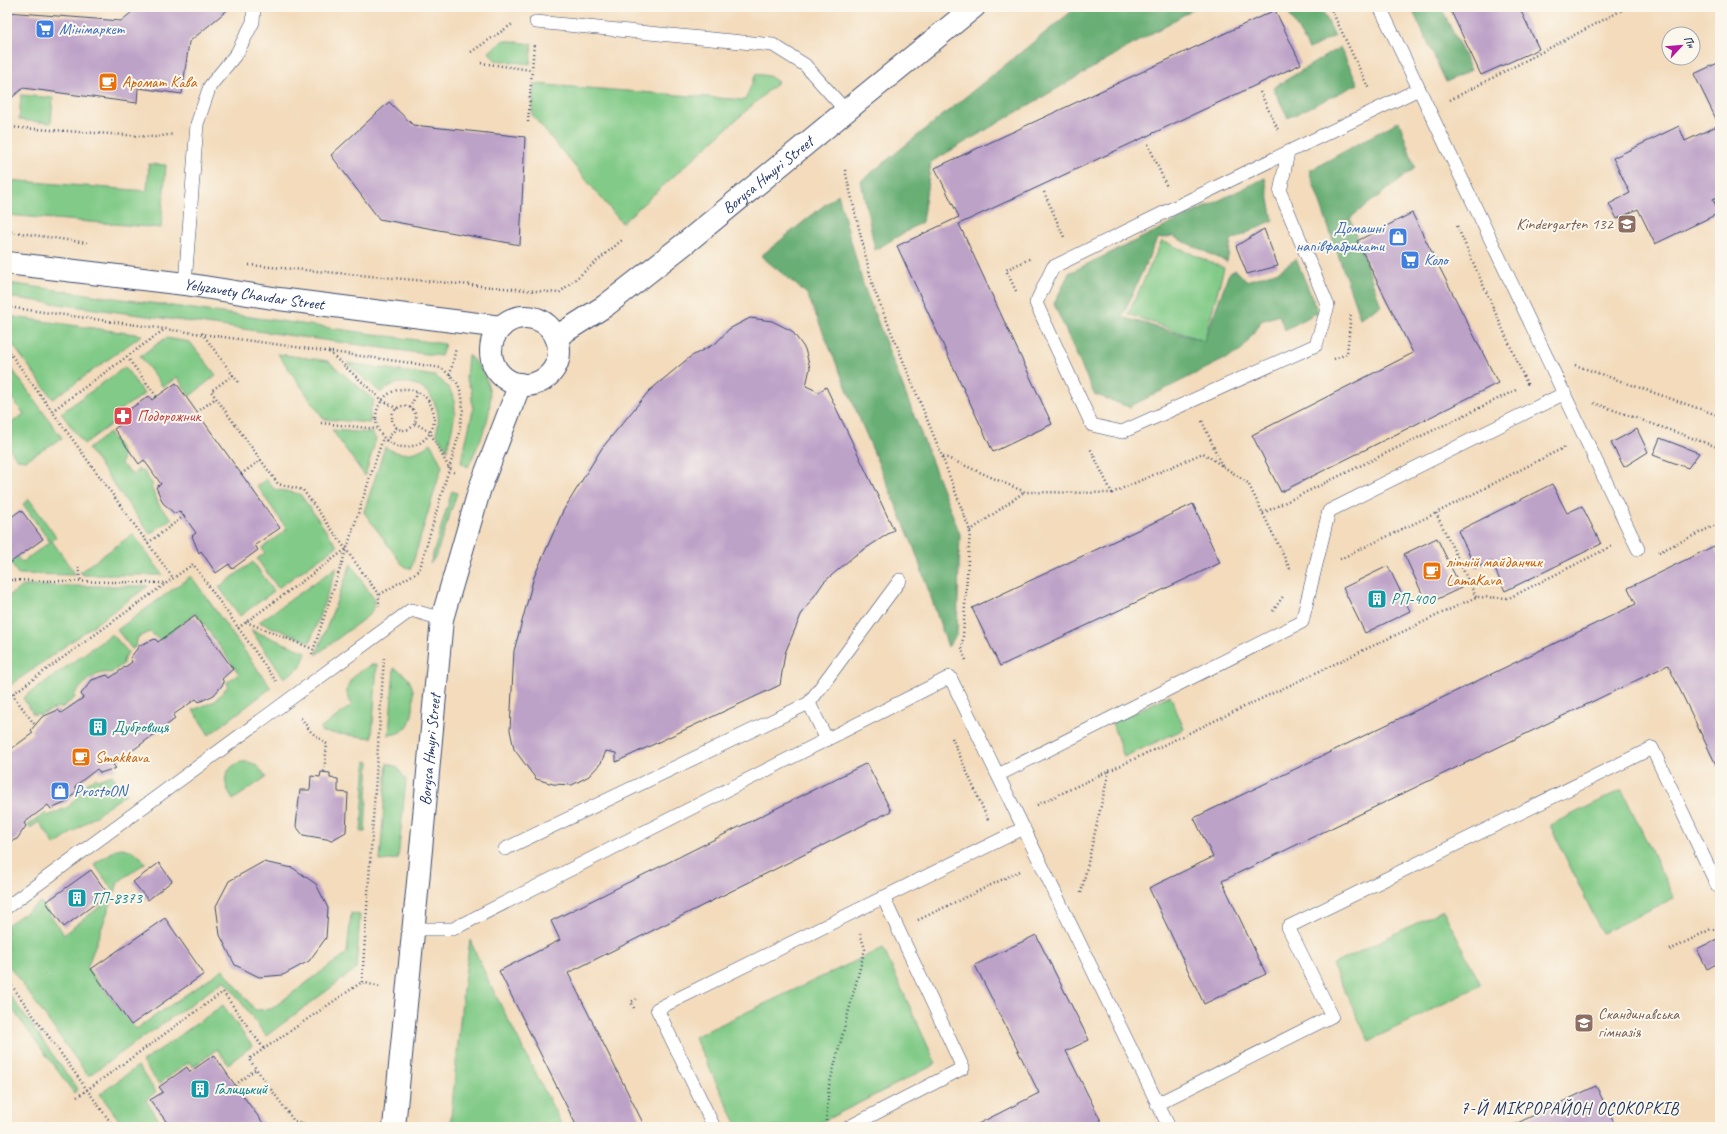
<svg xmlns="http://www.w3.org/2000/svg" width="1727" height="1134" font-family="Caveat,sans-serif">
  <rect width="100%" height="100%" fill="#fbf7ec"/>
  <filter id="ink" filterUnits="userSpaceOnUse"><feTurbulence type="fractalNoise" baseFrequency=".025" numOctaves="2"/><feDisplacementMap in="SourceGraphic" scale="8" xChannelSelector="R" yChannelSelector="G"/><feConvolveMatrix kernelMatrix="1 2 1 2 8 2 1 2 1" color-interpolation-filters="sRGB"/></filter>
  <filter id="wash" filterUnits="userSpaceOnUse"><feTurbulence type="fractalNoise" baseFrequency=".012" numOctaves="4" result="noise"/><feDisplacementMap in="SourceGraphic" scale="16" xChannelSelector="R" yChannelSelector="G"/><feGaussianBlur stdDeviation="0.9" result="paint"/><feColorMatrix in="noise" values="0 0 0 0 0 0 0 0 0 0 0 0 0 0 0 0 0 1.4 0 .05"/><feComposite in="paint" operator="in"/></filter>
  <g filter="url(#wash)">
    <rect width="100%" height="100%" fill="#f3dbbc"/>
    <!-- green -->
    <path fill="#81ca87" stroke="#4e7c72" d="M 504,40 L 532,44 L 530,64 L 495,60 L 489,52 Z
      M 756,74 L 769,76 L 778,82 L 622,223 L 532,115 L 534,84 L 745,100 Z
      M 21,95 L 53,98 L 51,123 L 19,120 Z
      M 149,164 L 166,165 L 161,228 L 7,215 L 7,180 L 147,191 Z
      M 1162,241 L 1224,268 L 1204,341 L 1128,314 Z
      M 7,283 L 445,344 L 441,356 L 7,297 Z
      M 7,316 L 142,335 L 53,399 L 7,337 Z
      M 166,338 L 190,342 L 216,375 L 190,396 L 177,377 L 163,387 L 140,356 Z
      M 278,354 L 328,361 L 374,400 L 370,411 L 370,423 L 324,419 Z
      M 468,355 C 507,390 486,428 468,467 L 461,463 L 473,410 L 471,389 L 466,379 Z
      M 7,362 L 62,438 L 26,460 L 17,459 L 7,445 L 7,426 L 24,414 L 7,392 Z
      M 347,363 L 435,376 C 466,396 453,420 447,450 L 436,433 C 448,397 409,366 381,393 Z
      M 125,367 L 144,394 L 113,415 L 117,420 L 84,444 L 61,413 Z
      M 332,430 L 372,433 L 376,439 L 365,476 Z
      M 109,433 C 116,443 126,452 121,464 L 133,475 L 138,469 L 144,472 L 153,485 L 151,487 L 160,507 L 172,518 L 150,534 L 88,449 Z
      M 431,443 L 442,466 L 411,569 L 406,567 L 401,563 L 364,512 L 385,447 C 401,457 416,455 431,443 Z
      M 266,479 L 274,489 L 300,494 L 337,546 L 278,588 L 257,559 L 265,553 L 262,548 L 287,529 L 257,486 Z
      M 452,491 L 457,493 L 436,556 L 430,564 Z
      M 29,499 L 56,537 L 52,541 L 76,575 L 18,574 L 10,562 L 17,557 L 22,562 L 50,542 L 23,504 Z
      M 133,534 L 163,575 L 83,575 L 80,572 Z
      M 253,562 L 274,591 L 240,616 L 219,587 Z
      M 351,564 L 374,599 L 374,607 L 369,615 L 316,655 Z
      M 337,567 L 310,642 L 259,622 Z
      M 191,576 L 271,688 L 209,735 L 193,710 L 215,701 L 228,686 L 227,682 L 239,674 L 196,613 L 160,640 L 150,632 L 138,637 L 135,647 L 132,649 L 117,630 Z
      M 23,586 L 148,586 L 7,688 L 7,597 Z
      M 251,630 L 306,652 L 301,667 L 284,678 Z
      M 112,634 L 128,652 L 123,661 L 123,664 L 111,673 C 95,670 83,685 74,695 L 75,698 L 60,709 L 58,707 L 39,715 L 37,713 L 34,715 L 23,698 Z
      M 374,664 L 377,664 L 372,738 L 322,732 L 320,729 L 352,705 C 350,700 346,695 347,690 C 348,677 364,668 374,664 Z
      M 394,668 C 413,677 415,690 413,709 C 411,725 406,733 389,735 Z
      M 1170,695 L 1184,729 L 1124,757 L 1112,723 Z
      M 366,761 L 369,762 L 365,832 L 361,832 Z
      M 241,762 C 254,761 259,766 266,777 L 233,800 C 223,785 221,769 241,762 Z
      M 387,763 L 397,767 L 406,780 L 398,859 L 380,861 Z
      M 112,775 L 126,794 L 55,845 L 39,822 L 30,828 L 28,825 L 46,813 L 48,816 L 68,807 L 81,793 L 79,789 L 96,778 L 98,780 Z
      M 1622,790 L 1674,898 L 1602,933 L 1550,825 Z
      M 122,848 C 133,850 139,853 145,863 L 118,882 L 115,893 L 94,864 L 117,849 Z
      M 113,897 L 87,968 L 136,1029 L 223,969 L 255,1010 L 271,1009 L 347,953 L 351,913 L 360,915 L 356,969 L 266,1036 L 225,980 L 88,1076 L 7,963 L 7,925 L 41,902 L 64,934 Z
      M 1443,910 L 1481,985 L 1369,1041 L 1332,965 Z
      M 470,940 L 489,982 L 563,1127 L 450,1127 L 463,990 Z
      M 883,948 L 936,1064 L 812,1127 L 738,1127 L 694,1037 Z
      M 7,991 L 78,1090 L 74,1093 L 7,1002 Z
      M 223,1005 L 252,1046 L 228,1064 L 217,1049 L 193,1067 L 189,1062 L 159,1084 L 142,1062 Z
      M 138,1066 L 156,1092 L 146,1100 L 161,1123 L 159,1124 L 162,1127 L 124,1127 L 100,1094 Z"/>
    <!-- forest -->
    <path fill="#68ae74" stroke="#426e69" d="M 1077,7 L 1197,7 L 931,162 L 922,222 L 875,250 L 861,181 Z
      M 1285,7 L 1321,7 L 1335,36 L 1309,49 Z
      M 1411,7 L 1441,7 L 1471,70 L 1446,82 Z
      M 1340,47 L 1358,84 L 1288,118 L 1273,88 Z
      M 1399,121 L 1415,168 L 1350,218 L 1381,306 L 1360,318 L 1309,171 Z
      M 1265,178 L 1273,220 L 1231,241 L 1227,262 L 1172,236 L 1157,239 L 1122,317 L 1204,341 L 1229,273 L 1236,270 L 1246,281 L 1279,271 L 1296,259 L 1318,312 L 1285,330 L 1279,315 L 1261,321 L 1241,351 L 1129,407 L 1094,394 L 1054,304 L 1069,273 Z
      M 838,194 L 863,284 L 960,534 L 957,634 L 948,647 L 914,548 L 807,294 L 761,256 Z"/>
    <g id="blocks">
      <!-- building -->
      <path fill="#bda2c8" d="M 138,7 L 231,7 L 189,42 L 182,94 L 138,88 L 137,103 L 23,88 L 7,102 L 7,12 L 121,21 Z
        M 1449,7 L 1519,7 L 1539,49 L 1481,75 Z
        M 1275,10 L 1301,64 L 959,224 L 1052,424 L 993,452 L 897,246 L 959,217 L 935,168 Z
        M 1720,62 L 1720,196 L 1713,199 L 1719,213 L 1655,244 L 1638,209 L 1617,219 L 1609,204 L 1630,193 L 1613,158 L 1679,126 L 1685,141 L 1719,125 L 1694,74 Z
        M 389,102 L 413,125 L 525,137 L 520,245 L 379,219 L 331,155 Z
        M 1412,213 L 1498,383 L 1281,492 L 1252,435 L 1413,353 L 1357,241 Z
        M 1264,229 L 1278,266 L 1247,274 L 1236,246 Z
        M 750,318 L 772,321 L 792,331 L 805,349 L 810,368 L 806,386 L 819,392 L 826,387 L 894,530 L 854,556 L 824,582 L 801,615 L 785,653 L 780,685 L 616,762 L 616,753 L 606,751 L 601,763 L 589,776 L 572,785 L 553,784 L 536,779 L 514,749 L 510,730 L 514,651 L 534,577 L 563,511 L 602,448 L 649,391 L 690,357 L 716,343 L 729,329 Z
        M 176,383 L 280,528 L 255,545 L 258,550 L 232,569 L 229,564 L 216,573 L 201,551 L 199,553 L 192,536 L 196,533 L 184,516 L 179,511 L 175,514 L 163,503 L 156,487 L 161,484 L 144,460 L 139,464 L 114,429 L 125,421 L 121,415 L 149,396 L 152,400 Z
        M 1637,429 L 1648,452 L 1624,467 L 1611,443 Z
        M 1660,438 L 1699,453 L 1688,468 L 1653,455 Z
        M 1552,484 L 1567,513 L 1582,506 L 1601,544 L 1505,591 L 1491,561 L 1476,568 L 1458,531 Z
        M 1193,504 L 1220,563 L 1000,666 L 972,608 Z
        M 21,510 L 43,539 L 7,565 L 7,520 Z
        M 1437,538 L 1461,588 L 1427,604 L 1404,554 Z
        M 1714,546 L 1720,559 L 1720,773 L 1668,665 L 1222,881 L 1266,974 L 1204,1004 L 1149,888 L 1213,857 L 1194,818 L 1636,604 L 1628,588 Z
        M 1388,566 L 1410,611 L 1365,633 L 1343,588 Z
        M 195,616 L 233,669 L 222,679 L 224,683 L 214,695 L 199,702 L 196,699 L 173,715 L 175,719 L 113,765 L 116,768 L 100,773 L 97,769 L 75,786 L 77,790 L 67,802 L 51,809 L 48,805 L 24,823 L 26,826 L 17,839 L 7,843 L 7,752 L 33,733 L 31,730 L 42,717 L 58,710 L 61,713 L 83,698 L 81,694 L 92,680 L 107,675 L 110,678 L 132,662 L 130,658 L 140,645 L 155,639 L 158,642 Z
        M 867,763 L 891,811 L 568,973 L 645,1127 L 577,1127 L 499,971 L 560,940 L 551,921 Z
        M 321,772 L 330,773 L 330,778 L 338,779 L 338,792 L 348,793 L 346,832 L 332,840 L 303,835 L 296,826 L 300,790 L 310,790 L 311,776 L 320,777 Z
        M 263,862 L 293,868 L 316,884 L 328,908 L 326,938 L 309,961 L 283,975 L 259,977 L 235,965 L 220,935 L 216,906 L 229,881 Z
        M 159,863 L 172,881 L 148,900 L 133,882 Z
        M 91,870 L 108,894 L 64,927 L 46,902 Z
        M 165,918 L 204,974 L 131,1025 L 91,969 Z
        M 1036,935 L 1089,1040 L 1066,1051 L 1104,1127 L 972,1127 L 1039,1093 L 975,965 Z
        M 1717,939 L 1720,946 L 1720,962 L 1707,969 L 1697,949 Z
        M 214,1055 L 235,1085 L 266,1127 L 168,1127 L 163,1123 L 166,1121 L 150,1100 L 163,1092 L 159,1087 L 187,1067 L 190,1072 Z
        M 1596,1086 L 1616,1127 L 1509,1127 Z"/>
    </g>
  </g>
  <g filter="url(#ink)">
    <use href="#blocks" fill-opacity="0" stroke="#3b496c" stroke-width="1"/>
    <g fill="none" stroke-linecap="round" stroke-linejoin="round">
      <defs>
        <path id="service" d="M 1380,7 L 1638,549
          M 536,22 L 773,45 L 805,65 L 846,111
          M 1288,152 L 1053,267 L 1036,303 L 1092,425 L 1122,432 L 1316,345 L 1328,306 L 1280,192 L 1288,152 L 1419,89
          M 185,284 L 197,124 L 210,86 L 237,53 L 253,22 L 254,7
          M 827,740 L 809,703 L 900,580
          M 998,775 L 1302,622 L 1329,511 L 1565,393
          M 505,849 L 809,703
          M 7,907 L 411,610 L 442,619
          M 413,929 L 453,929 L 950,677 L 1169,1127
          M 1157,1104 L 1332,1016 L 1288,927 L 1652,748 L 1717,885
          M 714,1127 L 657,1009 L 1024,828
          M 849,1127 L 963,1068 L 883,897"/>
        <g id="minor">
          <path id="s1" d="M 7,263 L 185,284 L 279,299 L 501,327"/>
          <circle cx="525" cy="351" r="34"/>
          <path id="s2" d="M 556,337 L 605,306 L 688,241 L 846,111 L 974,7"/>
          <path id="s3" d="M 394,1127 L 418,882 L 442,619 L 480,488 L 520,384"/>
        </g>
      </defs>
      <!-- service casing -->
      <use href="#service" stroke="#3b496c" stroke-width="14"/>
      <!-- minor casing -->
      <use href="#minor" stroke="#3b496c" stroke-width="24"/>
      <!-- path -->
      <path stroke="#3b496c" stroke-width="2.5" stroke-dasharray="1 3" stroke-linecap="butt" d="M 1330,7 L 1369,89
        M 471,52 L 514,23
        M 481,63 L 531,70
        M 1260,92 L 1279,132
        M 1450,100 L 1628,7
        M 528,122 L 534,44
        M 7,127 L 155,137 L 174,134
        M 1148,144 L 1167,187
        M 845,170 L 873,287 L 942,456 L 970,531 L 962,651 L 966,660
        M 1044,192 L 1064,237
        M 1457,226 L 1527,384 L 1525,385
        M 7,231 L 87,243
        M 249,265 L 559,293 L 622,240
        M 1016,291 L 1006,270 L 1031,258
        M 7,307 L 411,363 L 441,368 L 450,375 L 458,384 L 462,396 L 463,409 L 458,438 L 419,571 L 379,595
        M 202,333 L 238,382
        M 7,349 L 173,578
        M 329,352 L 382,400 L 397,409
        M 127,357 L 157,397
        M 1334,359 L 1347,354 L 1351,313
        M 1575,365 L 1720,416
        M 233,375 L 211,391 L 278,484 L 303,490 L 379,595 L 379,606
        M 450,375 L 456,348
        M376 418a29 29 0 1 1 58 0a29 29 0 1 1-58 0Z
        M 1594,403 L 1720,448
        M392 418a12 12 0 1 1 24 0a12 12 0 1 1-24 0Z
        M 410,408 L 417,392
        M 52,411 L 165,329
        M 197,412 L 216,398
        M 1202,421 L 1222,466
        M 321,423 L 377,429
        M 415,423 L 430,432 L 449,468 L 456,474
        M 386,441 L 397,427
        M 943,456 L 1025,492 L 1112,493 L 1090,448
        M 241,474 L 261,460
        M 1112,493 L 1203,453 L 1248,483 L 1291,571
        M 1263,513 L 1516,390
        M 970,531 L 1024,492
        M 148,543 L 184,516
        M 1659,552 L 1720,523
        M 1340,559 L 1436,513
        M 78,567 L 81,581
        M 7,580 L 165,583
        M 1476,597 L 1436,513 L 1565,447
        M 1273,611 L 1284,595
        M 246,622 L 313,649
        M 238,628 L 345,550
        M 312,654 L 383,438
        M 12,694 L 35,725
        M 7,698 L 193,564 L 276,681
        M 301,718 L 311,732 L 327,744 L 324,772
        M 952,738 L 988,820
        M 1037,805 L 1476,597 L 1509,598 L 1612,546
        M 1081,893 L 1109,771
        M 918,920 L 1020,871
        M 1670,950 L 1711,929 L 1720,930
        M 7,979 L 114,1127
        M 362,982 L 384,658
        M 634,1008 L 631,1002 L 636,999
        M 235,1085 L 256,1069
        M 77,1097 L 223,992 L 264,1049
        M 826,1121 L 829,1086 L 865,949 L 860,934
        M 315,1127 L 294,1121 L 249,1059 L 362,982 L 380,987"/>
      <!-- service -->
      <use href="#service" stroke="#fff" stroke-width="13"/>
      <!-- minor -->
      <use href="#minor" stroke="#fff" stroke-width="22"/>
    </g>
  </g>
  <!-- icons -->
  <defs>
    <symbol id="supermarket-square" viewBox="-11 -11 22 22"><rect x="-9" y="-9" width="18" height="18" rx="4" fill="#3f7fe0" stroke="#fbf7ec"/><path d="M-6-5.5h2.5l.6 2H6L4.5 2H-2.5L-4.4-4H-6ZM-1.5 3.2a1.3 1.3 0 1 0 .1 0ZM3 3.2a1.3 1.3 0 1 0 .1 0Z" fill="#fff"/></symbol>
    <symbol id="cafe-square" viewBox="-11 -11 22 22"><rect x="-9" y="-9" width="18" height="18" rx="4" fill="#e8710a" stroke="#fbf7ec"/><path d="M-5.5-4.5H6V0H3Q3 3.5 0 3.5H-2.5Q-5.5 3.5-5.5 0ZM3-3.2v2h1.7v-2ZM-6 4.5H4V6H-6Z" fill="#fff"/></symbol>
    <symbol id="school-square" viewBox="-11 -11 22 22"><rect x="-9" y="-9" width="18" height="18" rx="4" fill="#8d6e63" stroke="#fbf7ec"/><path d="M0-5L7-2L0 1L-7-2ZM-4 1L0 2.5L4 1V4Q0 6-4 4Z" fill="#fff"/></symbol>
    <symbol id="shop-square" viewBox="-11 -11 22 22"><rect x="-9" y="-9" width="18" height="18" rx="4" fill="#3f7fe0" stroke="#fbf7ec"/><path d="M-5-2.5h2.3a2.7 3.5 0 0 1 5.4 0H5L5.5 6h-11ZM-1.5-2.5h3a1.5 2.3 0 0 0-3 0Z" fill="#fff"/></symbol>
    <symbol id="pharmacy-square" viewBox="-11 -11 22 22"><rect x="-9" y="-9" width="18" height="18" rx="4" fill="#e0444e" stroke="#fbf7ec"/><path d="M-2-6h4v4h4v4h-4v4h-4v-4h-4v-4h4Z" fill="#fff"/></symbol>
    <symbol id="building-square" viewBox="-11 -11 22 22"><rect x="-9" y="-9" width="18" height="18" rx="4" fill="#0f9aa8" stroke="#fbf7ec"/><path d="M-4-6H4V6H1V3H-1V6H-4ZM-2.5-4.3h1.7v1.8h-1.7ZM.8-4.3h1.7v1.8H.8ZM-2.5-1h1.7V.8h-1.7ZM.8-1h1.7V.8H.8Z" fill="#fff"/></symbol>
  </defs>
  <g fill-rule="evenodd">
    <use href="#supermarket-square" x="34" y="18" width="22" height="22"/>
    <use href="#cafe-square" x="97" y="71" width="22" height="22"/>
    <use href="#school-square" x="1616" y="213" width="22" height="22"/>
    <use href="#shop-square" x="1387" y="226" width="22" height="22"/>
    <use href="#supermarket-square" x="1399" y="249" width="22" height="22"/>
    <use href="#pharmacy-square" x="112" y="405" width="22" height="22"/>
    <use href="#cafe-square" x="1421" y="560" width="22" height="22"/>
    <use href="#building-square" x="1366" y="588" width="22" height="22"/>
    <use href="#building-square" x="87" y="716" width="22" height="22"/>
    <use href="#cafe-square" x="70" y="746" width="22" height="22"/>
    <use href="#shop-square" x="49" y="780" width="22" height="22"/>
    <use href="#building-square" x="66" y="887" width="22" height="22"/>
    <use href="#school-square" x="1573" y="1012" width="22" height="22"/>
    <use href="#building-square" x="189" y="1078" width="22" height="22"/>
  </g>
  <g text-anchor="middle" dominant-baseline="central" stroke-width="4" stroke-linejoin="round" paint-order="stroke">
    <!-- shop labels -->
    <g font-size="16" fill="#366cbe" stroke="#fbf7ec" text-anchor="start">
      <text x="59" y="29">Мінімаркет</text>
      <text x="1384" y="228" text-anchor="end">Домашні<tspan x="1384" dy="18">напівфабрикати</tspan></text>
      <text x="1424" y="260">Коло</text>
      <text x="74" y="791">ProstoON</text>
    </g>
    <!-- food labels -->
    <g font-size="16" fill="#c56008" stroke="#fbf7ec" text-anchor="start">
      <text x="122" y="82">Аромат Кава</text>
      <text x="1446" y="562">літній майданчик<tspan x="1446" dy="18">LamaKava</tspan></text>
      <text x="95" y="757">Smakkava</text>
    </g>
    <!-- street labels -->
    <g font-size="16" fill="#1b2f5e" stroke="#fbf7ec">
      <text stroke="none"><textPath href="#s2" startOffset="267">Borysa Hmyri Street</textPath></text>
      <text stroke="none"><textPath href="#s1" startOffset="249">Yelyzavety Chavdar Street</textPath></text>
      <text stroke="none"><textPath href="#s3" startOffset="379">Borysa Hmyri Street</textPath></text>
    </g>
    <!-- education labels -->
    <g font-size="16" fill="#785e54" stroke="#fbf7ec" text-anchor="end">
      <text x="1613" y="224">Kindergarten 132</text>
      <text x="1598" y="1014" text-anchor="start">Скандинавська<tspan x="1598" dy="18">гімназія</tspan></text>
    </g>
    <!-- health labels -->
    <g font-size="16" fill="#be3a42" stroke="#fbf7ec" text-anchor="start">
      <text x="137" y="416">Подорожник</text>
    </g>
    <!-- culture labels -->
    <g font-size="16" fill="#0d838f" stroke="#fbf7ec" text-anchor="start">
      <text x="1391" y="599">РП-400</text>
      <text x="112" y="727">Дубровиця</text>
      <text x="91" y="898">ТП-8373</text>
      <text x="214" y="1089">Галицький</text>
    </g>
    <!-- neighbourhood labels -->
    <g font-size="17" letter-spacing="1" fill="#1b2f5e" stroke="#fbf7ec">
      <text x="1570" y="1108">7-Й МІКРОРАЙОН ОСОКОРКІВ</text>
    </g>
  </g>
  <!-- margin -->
  <rect width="1727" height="1134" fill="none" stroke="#fbf7ec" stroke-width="24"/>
  <!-- north arrow -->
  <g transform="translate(1681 46) rotate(64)"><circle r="19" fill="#fbf7ec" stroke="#a1a7b3"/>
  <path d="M0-3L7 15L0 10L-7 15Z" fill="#b5179e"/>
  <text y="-6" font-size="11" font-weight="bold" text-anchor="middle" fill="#1b2f5e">Пн</text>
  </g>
</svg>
